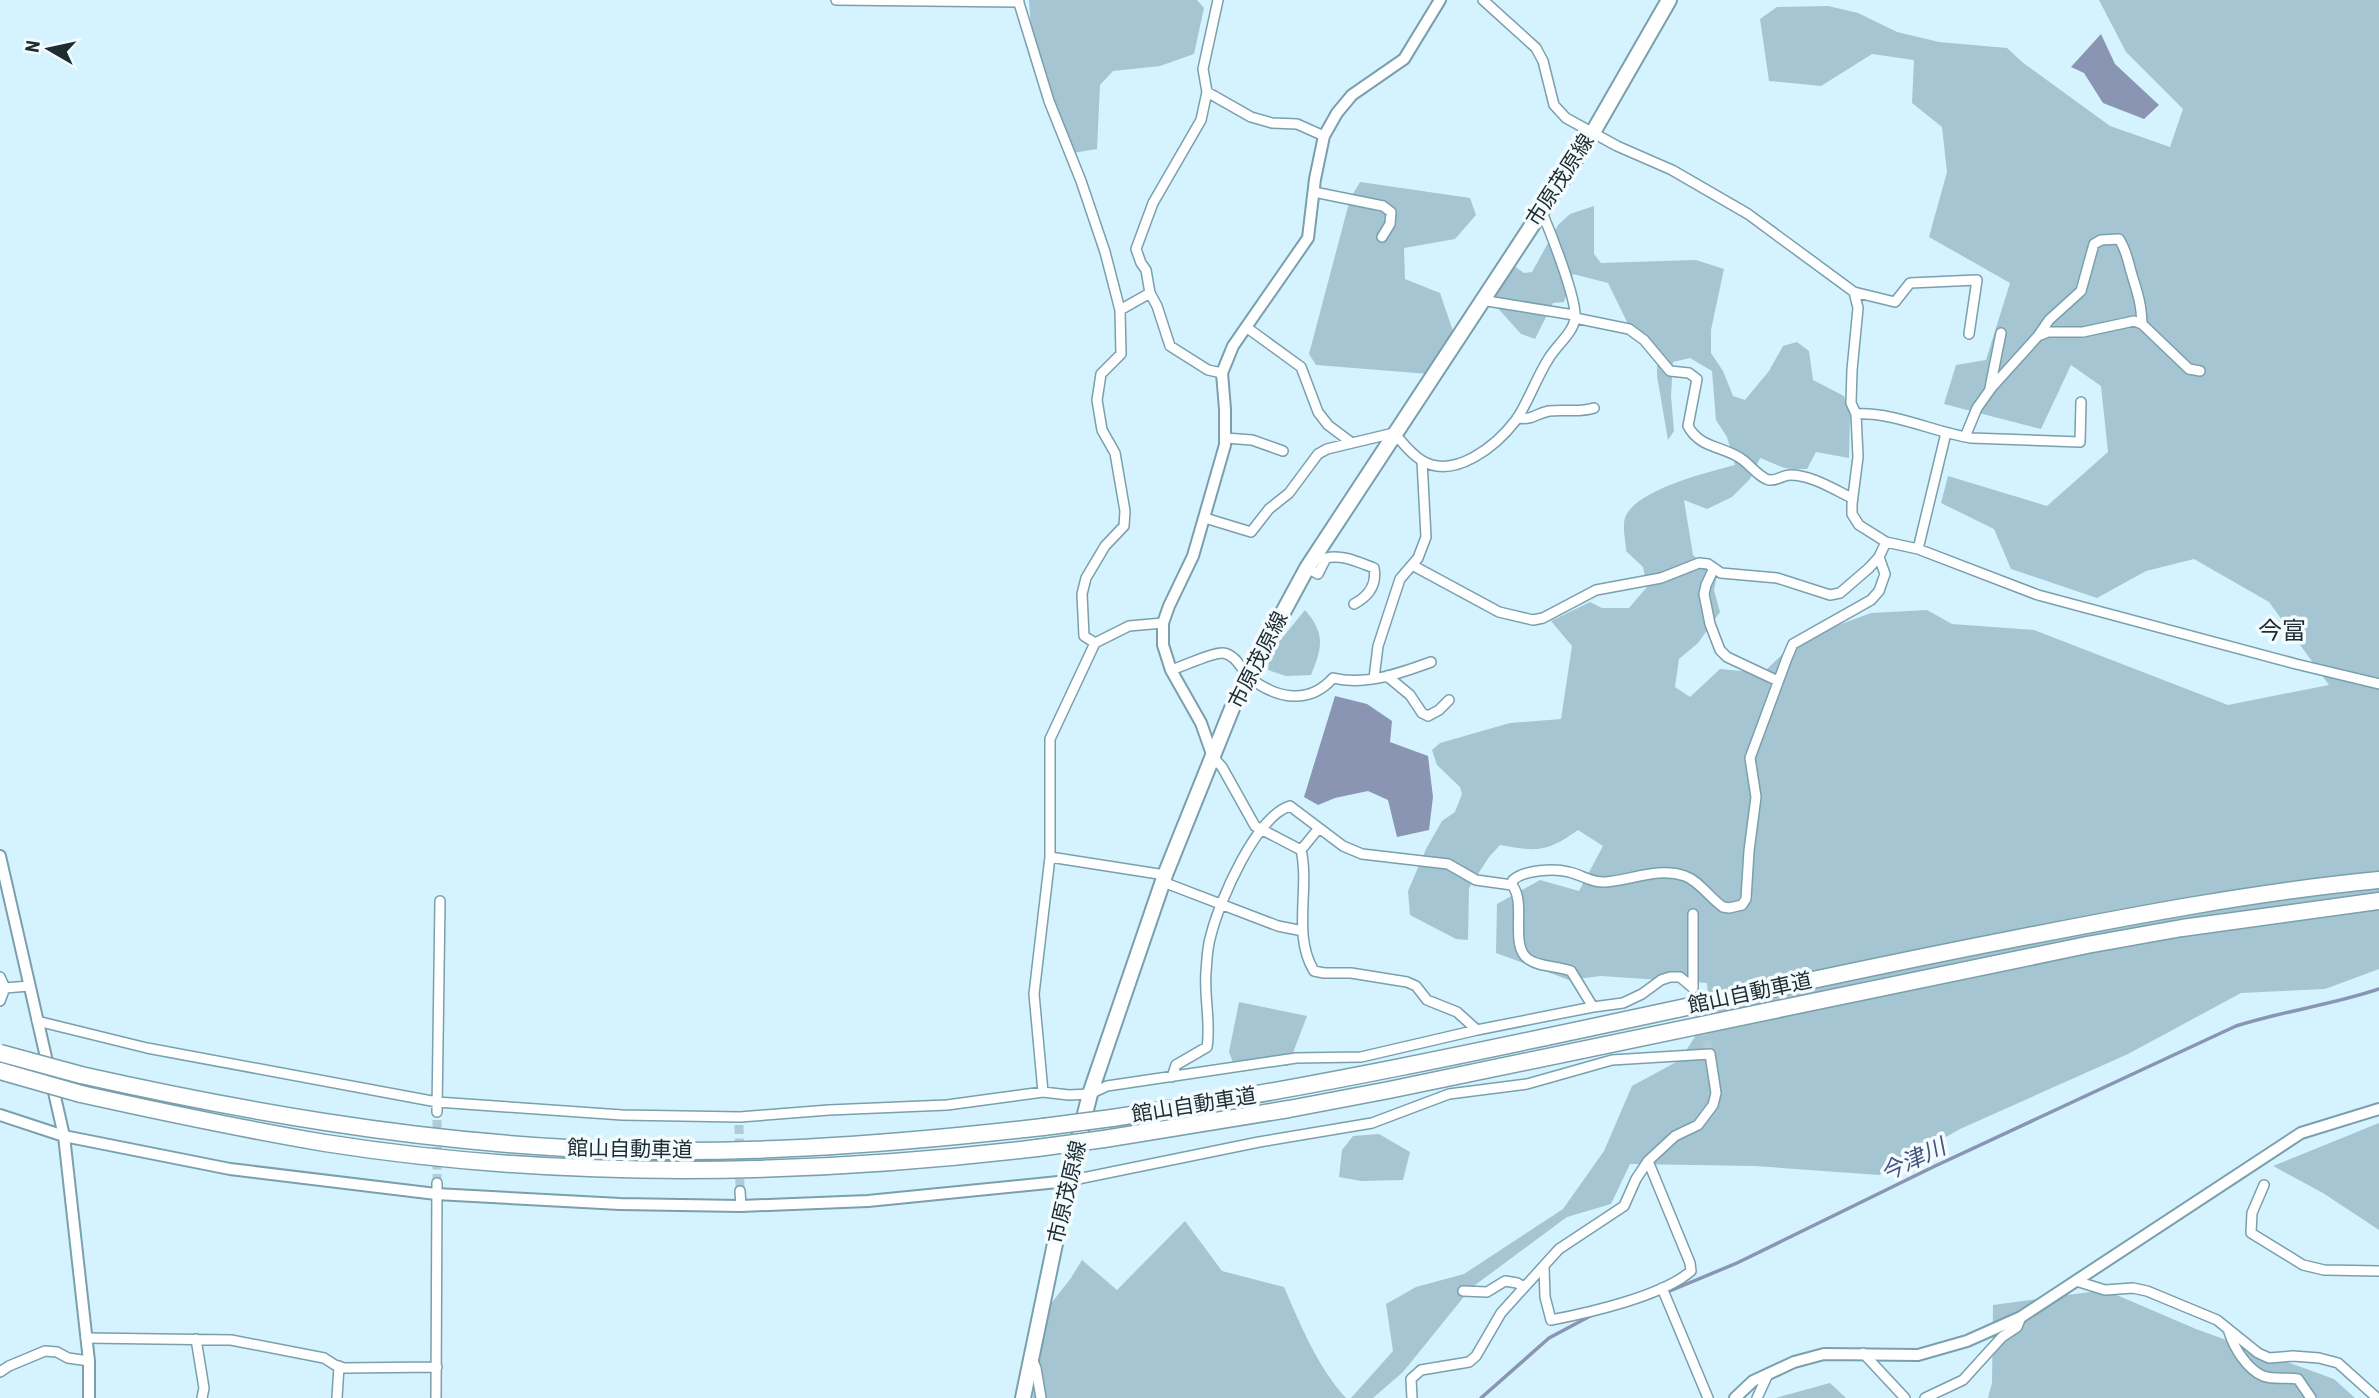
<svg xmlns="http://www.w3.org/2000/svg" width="2379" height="1398" font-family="'Roboto Condensed','Noto Sans JP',sans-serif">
  <rect width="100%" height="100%" fill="#d4f3ff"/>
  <!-- green -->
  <path fill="#a4c5d1" d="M 1029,0 L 1197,0 L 1204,8 L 1194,54 L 1160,66 L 1113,71 L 1100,85 L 1097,149 L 1073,153 C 1053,103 1031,55 1029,0 Z
    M 2099,0 L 2379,0 L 2379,969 L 2325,989 L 2241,993 L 2128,1054 L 1960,1129 L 1879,1175 L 1755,1166 L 1630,1164 L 1611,1204 L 1567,1217 L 1471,1288 L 1403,1372 L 1373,1398 L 1351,1398 L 1393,1351 L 1386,1304 L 1416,1287 L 1464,1274 L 1563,1209 L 1604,1151 L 1632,1086 L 1680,1060 L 1709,1015 L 1707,983 L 1601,976 L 1569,980 L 1496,953 L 1497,904 L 1540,880 L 1579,891 L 1603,846 L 1578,830 C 1547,852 1538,852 1500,845 L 1489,857 L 1469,888 L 1468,940 L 1456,939 L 1410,915 L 1408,891 L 1426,849 L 1442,821 L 1455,812 L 1462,794 L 1460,787 L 1437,765 L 1432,750 L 1440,743 L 1510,723 L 1561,719 L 1572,646 L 1551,621 L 1590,602 L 1602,608 L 1629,608 L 1647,587 L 1643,567 L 1626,551 C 1626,542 1622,527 1625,518 C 1634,490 1709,472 1735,465 L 1727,437 L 1716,420 L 1712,371 L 1690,358 L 1673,362 L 1671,396 L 1674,431 L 1668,440 L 1657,376 L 1657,347 L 1628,324 L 1608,283 L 1573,274 L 1564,302 L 1553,303 L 1535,339 L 1521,334 L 1495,305 L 1496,291 L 1511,264 L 1524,273 L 1532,272 L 1558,225 L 1570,214 L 1594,206 L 1594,254 L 1601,263 L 1696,260 L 1724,269 L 1711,330 L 1711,353 L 1723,371 L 1733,396 L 1745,400 L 1769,371 L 1783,346 L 1797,342 L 1809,351 L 1813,380 L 1844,396 L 1850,415 L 1849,458 L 1816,452 L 1807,469 C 1781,470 1782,466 1760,458 L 1750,479 L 1732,497 L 1707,509 L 1684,500 L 1693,555 L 1717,576 L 1714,590 L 1720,612 L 1698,643 L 1679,659 L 1675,687 L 1690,697 L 1720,669 L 1763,673 L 1793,644 L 1822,631 L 1871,613 L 1927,610 L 1952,624 L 2034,630 L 2228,705 L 2329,685 L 2269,602 L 2194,559 L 2146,571 L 2097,598 L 2011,569 L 1994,529 L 1941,503 L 1948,476 L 2047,506 L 2108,452 L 2101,386 L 2071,365 L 2041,429 L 1944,404 L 1956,365 L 1986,360 L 2010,283 L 1929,237 L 1947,172 L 1942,127 L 1912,103 L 1914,60 L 1872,54 L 1821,86 L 1769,81 L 1760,19 L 1777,7 L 1828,6 L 1858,13 L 1897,32 L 1939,42 L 2007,48 L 2022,62 L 2110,126 L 2170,147 L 2183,109 L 2126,52 Z
    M 1360,182 L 1470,198 L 1476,215 L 1455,239 L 1404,248 L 1405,279 L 1440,293 L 1453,331 L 1441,375 L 1316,365 L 1309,354 L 1350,199 Z
    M 1305,610 C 1326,634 1322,648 1311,675 L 1286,676 L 1268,670 L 1270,653 Z
    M 1239,1002 L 1307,1016 L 1288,1066 L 1234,1065 L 1229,1052 Z
    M 2379,1123 L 2379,1230 L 2323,1193 L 2273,1166 Z
    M 1379,1134 L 1410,1152 L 1403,1180 L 1361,1181 L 1339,1177 L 1342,1150 L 1353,1136 Z
    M 1185,1221 L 1222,1271 L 1284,1287 C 1301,1326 1317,1366 1346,1398 L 1033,1398 L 1042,1315 L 1071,1278 L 1082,1260 L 1117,1290 Z
    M 2105,1290 L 2196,1329 L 2334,1379 L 2355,1398 L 1988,1398 L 1992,1383 L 1993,1305 Z
    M 1830,1383 L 1846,1398 L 1775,1398 Z"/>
  <!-- water -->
  <path fill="#8a94b3" d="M 2101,34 L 2115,64 L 2159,105 L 2144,119 L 2103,103 L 2084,73 L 2071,67 Z
    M 1335,696 L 1367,704 L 1392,721 L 1390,742 L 1428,756 L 1433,797 L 1429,830 L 1397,837 L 1388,800 L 1368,791 L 1335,798 L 1318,805 L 1304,797 Z"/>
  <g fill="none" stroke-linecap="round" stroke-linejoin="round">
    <!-- stream -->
    <path stroke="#8a94b3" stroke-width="3.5" d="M 1665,1293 L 1737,1263 L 1933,1167 L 2236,1026 C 2283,1011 2332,1005 2379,989
      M 1481,1398 L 1549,1338 L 1594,1314"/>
    <!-- minor-tunnel -->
    <path stroke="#afcbd6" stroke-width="9" stroke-dasharray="9 4.5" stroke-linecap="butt" d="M 1693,988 L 1710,1054
      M 739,1125 L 740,1191
      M 437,1183 L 437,1112"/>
    <defs>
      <path id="minor" d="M 836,0 L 1019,2
        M 1018,0 L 1049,101 L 1081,181 L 1105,252 L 1120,310 L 1121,354 L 1101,374 L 1097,400 L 1102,430 L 1115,453 L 1125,511 L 1124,526 L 1105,546 L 1086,578 L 1082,594 L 1084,636 L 1095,643
        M 1218,0 L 1203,69 L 1207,92 L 1201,120 L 1153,203 L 1136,249 L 1141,263 L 1146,270 L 1150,293 L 1157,306 L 1170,346 L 1208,370 L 1222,373
        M 1483,0 L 1536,48 L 1543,61 L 1554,105 L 1566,118 L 1617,146 L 1672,170 L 1748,214 L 1854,292 L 1858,308 L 1852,370 L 1851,403 L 1856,414 L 1858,457 L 1852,504 L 1852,514 L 1859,525 L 1886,542 L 1918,549 L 2038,595 L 2296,664 L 2379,684
        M 1207,92 L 1251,117 L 1272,123 L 1297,124 L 1324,136
        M 1314,192 L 1383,206 L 1391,212 L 1390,224 L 1382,237
        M 1854,292 L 1895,302 L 1910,283 L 1977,280 L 1969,334
        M 1481,300 L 1574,315
        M 1120,310 L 1150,293
        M 1575,318 L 1629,329 L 1644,340 L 1670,371 L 1689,373 L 1697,379 L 1688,426 C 1700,449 1725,446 1743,460 C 1751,466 1760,478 1769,480 C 1777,481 1783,475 1790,475 C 1812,475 1833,489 1852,498
        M 1246,327 L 1301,367 L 1318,412 L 1328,425 L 1352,443 L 1394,433 C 1402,442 1410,453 1421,460 C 1454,481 1497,445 1516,420 C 1529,401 1536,378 1549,358 C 1556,346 1574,332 1575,318 C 1577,299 1550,231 1541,210
        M 2038,336 L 2048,332 L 2083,332 L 2134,321 L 2142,324
        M 1990,388 L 2001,333
        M 1856,414 C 1895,412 1933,432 1971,438 L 2080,442 L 2081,402
        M 1517,418 C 1535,420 1534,414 1549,411 C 1565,409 1579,413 1594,408
        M 1965,437 L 1977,408 L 1992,387 L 2038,336 L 2049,320 L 2081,291 L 2094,244 L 2101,240 L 2119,239 C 2127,251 2128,262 2132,275 C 2138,295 2141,302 2142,324 L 2189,369 L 2200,371
        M 1225,438 L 1252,440 L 1283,451
        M 1205,518 L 1251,532 L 1269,509 L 1289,493 L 1318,454 L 1327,449 L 1352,443
        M 1918,549 L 1946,433
        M 1412,565 L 1499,612 L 1533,620 L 1543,618 L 1596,590 L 1661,578 L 1699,563 L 1708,564 L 1721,573 L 1777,578 L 1830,595 L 1840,593 L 1869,568 L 1879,557 L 1886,542
        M 1307,568 L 1318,574 L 1326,558 C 1342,554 1358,562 1374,568 C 1377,585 1369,596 1354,604
        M 1714,568 L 1706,585 L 1704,594 L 1710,624 L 1720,650 L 1727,657 L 1778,681
        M 1171,670 C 1184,666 1213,652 1223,653 C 1237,655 1241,670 1250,678 C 1277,699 1309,705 1333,678 C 1365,686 1401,673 1431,662
        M 1387,676 L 1410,695 L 1422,713 L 1428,716 L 1439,710 L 1449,700
        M 1374,678 L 1378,646 L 1400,579 L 1418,558 L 1426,537 L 1422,461
        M 1213,757 L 1222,767 L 1255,826 L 1301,850 C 1310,889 1292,935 1314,971 L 1324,973 L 1351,973 L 1407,982 L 1416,986 L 1427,1000 L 1457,1012 L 1477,1030
        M 1301,850 L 1319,828
        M 1050,857 L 1165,875
        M 1163,882 L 1278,926 L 1303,931
        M 1512,885 L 1513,880 C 1524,870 1554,868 1569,872 C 1582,875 1592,883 1605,882 C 1632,880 1658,867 1685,876 C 1699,881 1710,898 1723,907 L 1729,908 L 1742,905 L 1746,899 L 1749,851 L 1756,797 L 1750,758 L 1787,658 L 1793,644 L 1871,600 L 1879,591 L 1885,574 L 1879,557
        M 1693,914 L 1693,988
        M 0,977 L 5,988 L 0,1001
        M 5,988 L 29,986
        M 37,1021 L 147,1048 L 437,1102 L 622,1115 L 740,1117 L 829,1110 L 947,1105 L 1043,1092 L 1069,1095 L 1090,1094 L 1107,1086 L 1296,1058 L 1361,1057 L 1477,1030 L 1593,1007 L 1623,1003 L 1642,994 L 1661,980 L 1670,977 L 1680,977 L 1693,988
        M 1172,1077 L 1176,1065 L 1207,1047 C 1211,1023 1204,997 1206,972 C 1207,960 1207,947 1211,935 C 1219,902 1256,816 1290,806 L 1343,846 L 1362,854 L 1448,864 L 1476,880 L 1512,885 C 1527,903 1509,945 1528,959 C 1539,967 1558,966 1571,971 L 1593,1007
        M 1043,1092 L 1034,994 L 1050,857 L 1050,739 L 1095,643 L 1129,626 L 1163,623
        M 437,1112 L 440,901
        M 1068,1181 L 1259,1142 L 1372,1123 L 1449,1094 L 1527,1084 L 1612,1060 L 1710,1054 L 1716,1093 L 1713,1105 L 1698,1125 L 1675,1136 L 1648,1161 L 1636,1179 L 1624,1206 L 1559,1249 L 1501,1313 L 1476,1356 L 1469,1362 L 1421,1370 L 1411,1379 L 1412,1398
        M 2264,1185 L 2252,1213 L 2251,1233 L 2303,1265 L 2324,1270 L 2379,1271
        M 740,1191 L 741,1206
        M 1544,1267 L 1545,1297 L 1551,1320 C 1588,1313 1663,1296 1691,1271 L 1690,1263 L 1648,1161
        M 2076,1281 L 2105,1290 L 2133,1288 L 2147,1291 L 2217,1320 L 2258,1353 L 2269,1358 L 2293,1356 L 2319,1358 L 2338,1363 L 2377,1398
        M 1662,1288 L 1708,1398
        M 1463,1291 L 1487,1292 L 1505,1281 L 1517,1283 L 1524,1287
        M 2229,1332 C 2234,1348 2247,1369 2263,1376 C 2274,1380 2286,1377 2298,1379 L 2311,1398
        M 86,1338 L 231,1340 L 324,1358 L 335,1365 L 344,1368 L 437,1367
        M 196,1339 L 204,1388 L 202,1398
        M 1863,1353 L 1905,1398
        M 1032,1359 L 1036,1368 L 1041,1398
        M 0,1372 L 9,1366 L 45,1351 L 57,1352 L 68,1358 L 89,1361
        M 337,1398 L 339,1366
        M 436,1398 L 437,1183
        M 1757,1398 L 1768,1374
        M 1925,1398 L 1963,1380 L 2002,1337 L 2017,1327 L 2021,1317"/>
      <path id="tertiary" d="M 1213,757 L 1201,723 L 1171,670 L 1163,645 L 1163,623 L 1169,606 L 1193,556 L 1225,445 L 1225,409 L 1222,373 L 1233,346 L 1308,238 L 1315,179 L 1324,136 L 1337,113 L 1352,95 L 1404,59 L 1440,0
        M 0,856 L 64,1136 L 89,1361 L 89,1398
        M 0,1115 L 64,1136 L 230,1169 L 436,1194 L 620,1204 L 741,1206 L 868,1201 L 1068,1181
        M 1735,1398 L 1753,1381 L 1794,1362 L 1824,1354 L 1918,1355 L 1967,1341 L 2021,1317 L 2301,1133 L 2379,1109"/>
      <path id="primary" d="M 1023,1398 L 1068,1181 L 1090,1094 L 1165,875 L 1235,701 L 1307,568 L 1592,134 L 1669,0"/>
      <path id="motorway" d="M 81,1075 C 242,1111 402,1139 567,1148 C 726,1157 885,1145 1043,1127
        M 81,1094 C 162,1112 243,1129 325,1143 C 559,1180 802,1176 1037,1148
        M 1112,1118 C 1414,1073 1709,998 2008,940 C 2131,916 2254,892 2379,880
        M 1104,1139 L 1289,1109 L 1389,1090 L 2087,945 L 2182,928 L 2379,901"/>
    </defs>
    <!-- minor casing -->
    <use href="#minor" stroke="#7a9fad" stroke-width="12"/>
    <!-- tertiary casing -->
    <use href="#tertiary" stroke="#7a9fad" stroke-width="14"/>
    <!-- primary casing -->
    <use href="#primary" stroke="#7a9fad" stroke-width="18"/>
    <!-- motorway casing -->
    <use href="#motorway" stroke="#7a9fad" stroke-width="19"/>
    <!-- minor -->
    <use href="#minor" stroke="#fff" stroke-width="9"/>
    <!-- tertiary -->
    <use href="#tertiary" stroke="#fff" stroke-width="10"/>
    <!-- primary -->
    <use href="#primary" stroke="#fff" stroke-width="14"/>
    <!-- motorway -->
    <use href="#motorway" stroke="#fff" stroke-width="16"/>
    <defs>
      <path id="motorway-bridge" d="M 0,1053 L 81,1075
        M 0,1071 L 81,1094
        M 1043,1127 L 1112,1118
        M 1037,1148 L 1104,1139"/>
    </defs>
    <!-- motorway-bridge casing -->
    <use href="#motorway-bridge" stroke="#7a9fad" stroke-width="19" stroke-linecap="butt"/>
    <!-- motorway-bridge -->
    <use href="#motorway-bridge" stroke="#fff" stroke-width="16"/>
  </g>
  <g text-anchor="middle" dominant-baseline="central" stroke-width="7" stroke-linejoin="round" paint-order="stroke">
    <!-- street labels -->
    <g font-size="21" fill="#1d2c31" stroke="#f4fbfe">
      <text transform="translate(1560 180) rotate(-57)">市原茂原線</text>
      <text transform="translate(1258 660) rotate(-63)">市原茂原線</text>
      <text transform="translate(1750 993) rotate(-12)">館山自動車道</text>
      <text transform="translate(1194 1105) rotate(-9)">館山自動車道</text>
      <text transform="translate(630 1149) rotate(1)">館山自動車道</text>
      <text transform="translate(1067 1192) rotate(-77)">市原茂原線</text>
    </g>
    <!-- water labels -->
    <g font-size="23" font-style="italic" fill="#465381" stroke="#f4fbfe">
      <text transform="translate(1913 1160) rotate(-25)">今津川</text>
    </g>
    <!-- quarter labels -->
    <g font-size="24" fill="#1d2c31" stroke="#f4fbfe">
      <text x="2282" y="631">今富</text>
    </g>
  </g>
  <!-- north arrow -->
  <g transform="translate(49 49) rotate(279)" stroke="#f4fbfe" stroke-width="5" paint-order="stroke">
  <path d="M0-5L12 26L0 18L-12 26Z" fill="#1d2c31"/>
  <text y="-10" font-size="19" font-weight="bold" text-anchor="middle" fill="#1d2c31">N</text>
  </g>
</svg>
